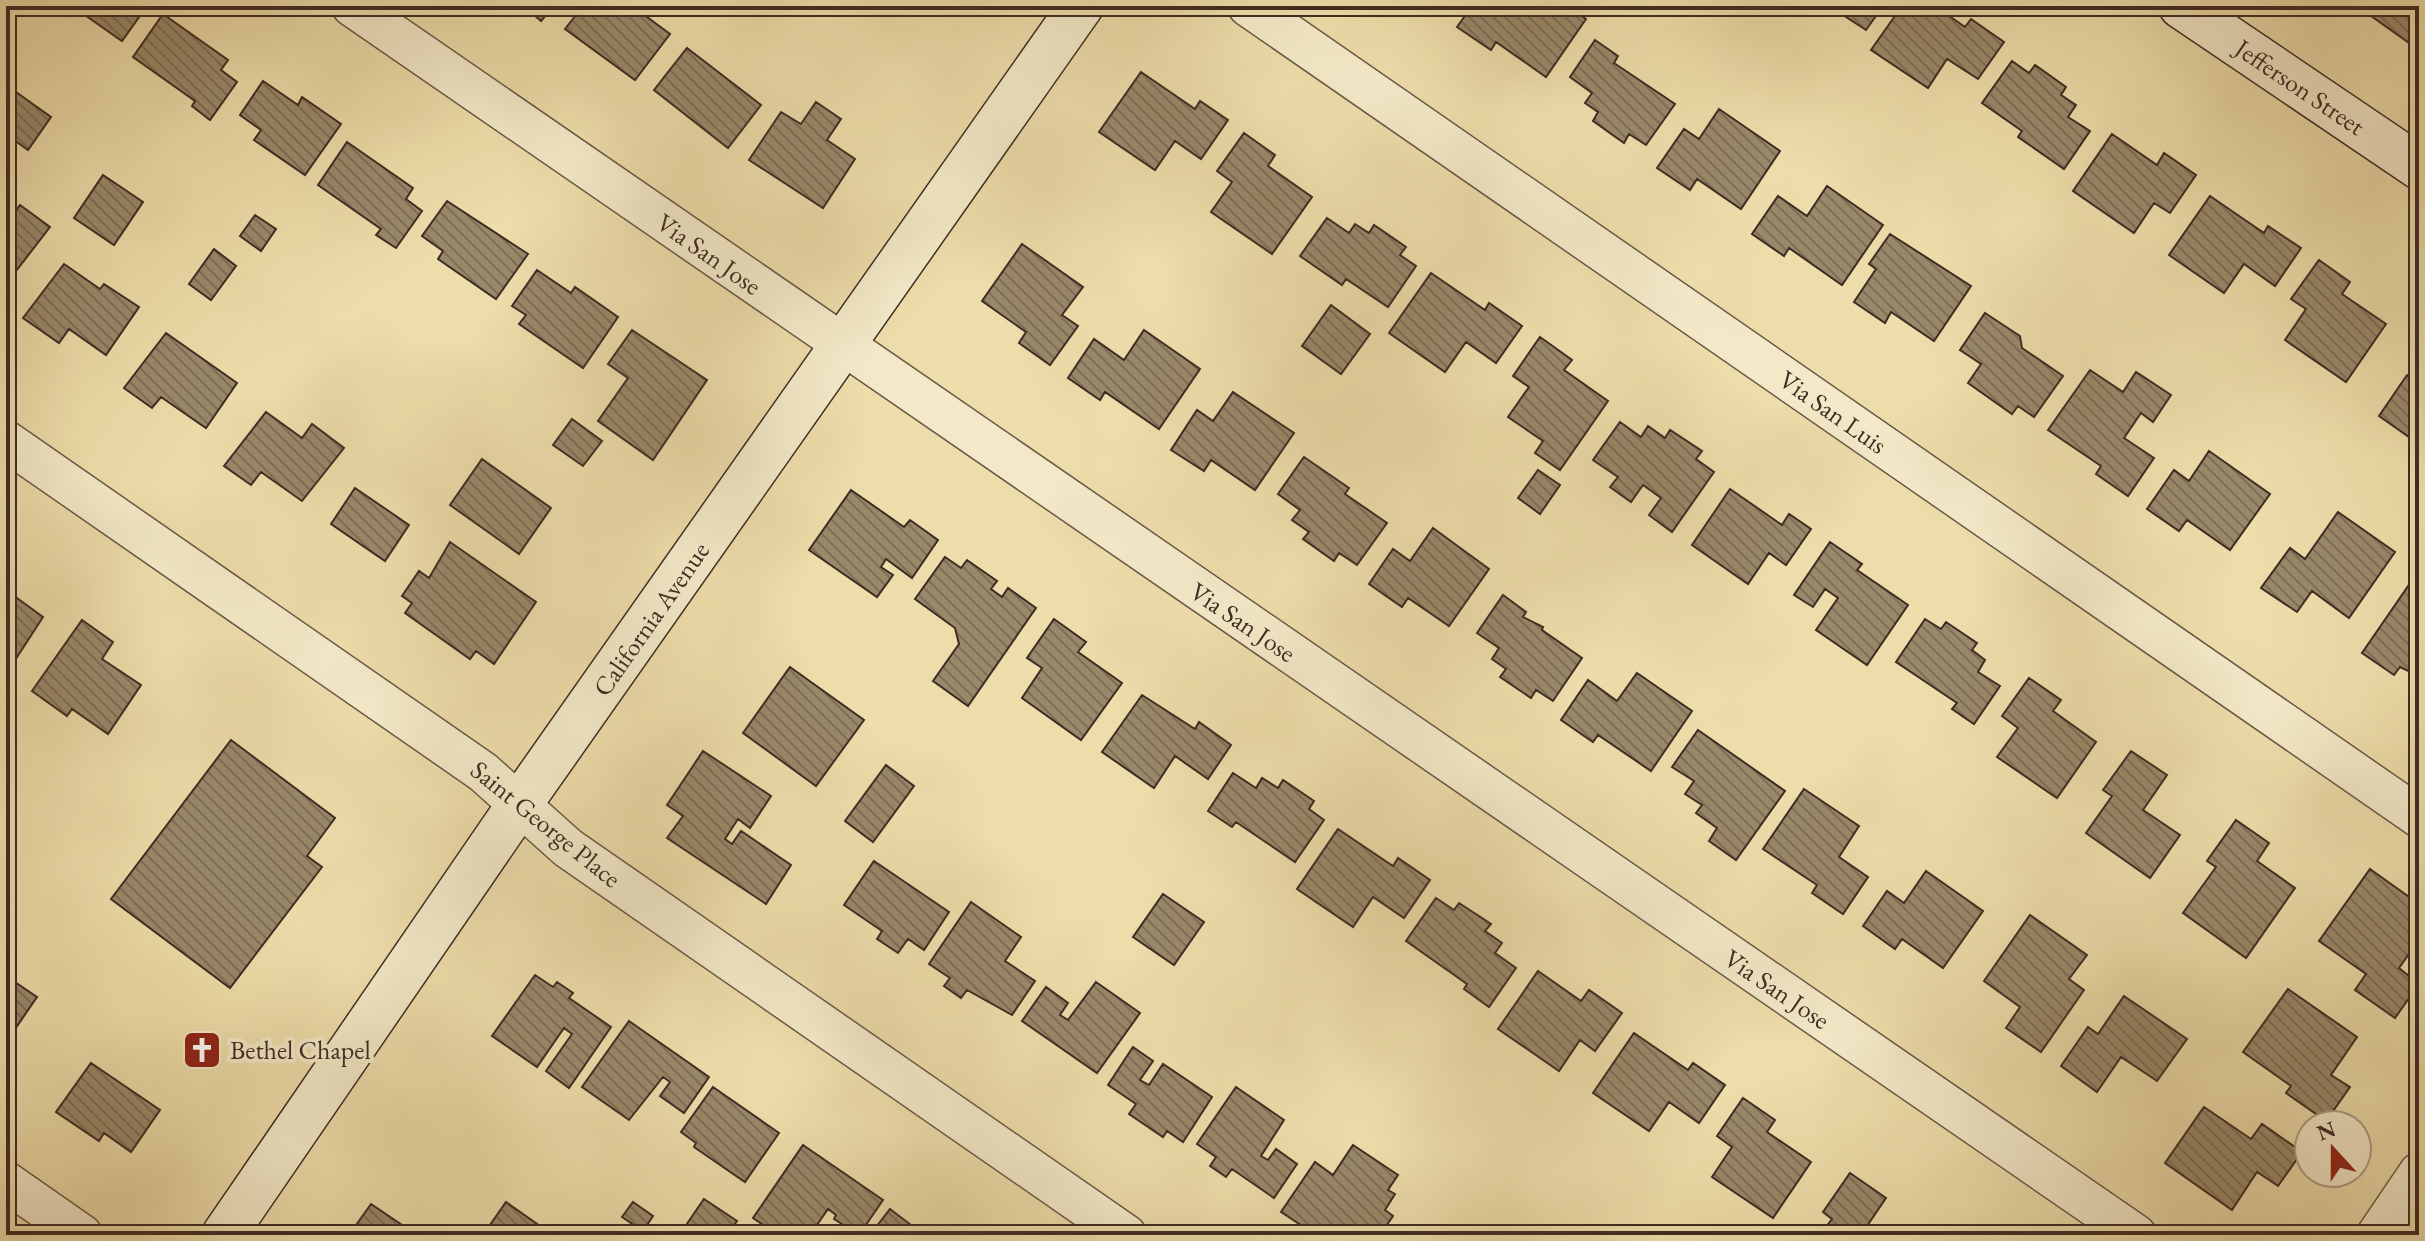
<svg xmlns="http://www.w3.org/2000/svg" width="2425" height="1241" font-family="'EB Garamond',serif">
  <defs>
    <pattern id="building-back-hatch" width="6" height="6" patternUnits="userSpaceOnUse" patternTransform="scale(2)"><rect width="6" height="6" fill="#99886a"/><path d="M-1 5l2 2M0 0l6 6M5-1l2 2" fill="none" stroke="#7e6f57"/></pattern>
  </defs>
  <rect width="100%" height="100%" fill="#edddaa"/>
  <filter id="stains"><feTurbulence type="fractalNoise" baseFrequency=".0025" numOctaves="4"/><feColorMatrix values="0 0 0 0 .2 0 0 0 0 .09 0 0 0 0 .02 0 0 0 .5 -.17"/></filter>
  <radialGradient id="worn" r=".72"><stop offset=".6" stop-color="#630" stop-opacity="0"/><stop offset="1" stop-color="#630" stop-opacity=".3"/></radialGradient>
  <!-- building -->
  <path fill="url(#building-back-hatch)" stroke="#3e2c24" stroke-width="2" d="M 72,6 L 147,6 L 122,41 Z
    M 524,6 L 554,6 L 541,21 Z
    M 583,6 L 632,6 L 670,34 L 635,80 L 565,29 Z
    M 1472,6 L 1500,6 L 1512,14 L 1518,6 L 1567,6 L 1586,19 L 1546,77 L 1496,42 L 1491,50 L 1457,27 Z
    M 1845,6 L 1883,6 L 1866,30 L 1843,15 Z
    M 1902,6 L 1935,6 L 1965,27 L 1971,19 L 2004,42 L 1978,79 L 1947,59 L 1928,88 L 1871,50 Z
    M 2357,6 L 2419,6 L 2419,50 Z
    M 163,14 L 228,60 L 221,70 L 237,82 L 210,120 L 192,106 L 195,101 L 133,57 Z
    M 1595,40 L 1618,56 L 1614,63 L 1675,104 L 1646,145 L 1629,134 L 1624,143 L 1593,121 L 1598,112 L 1585,103 L 1592,93 L 1570,77 Z
    M 687,48 L 761,105 L 728,148 L 654,90 Z
    M 2012,61 L 2029,73 L 2035,65 L 2066,87 L 2061,95 L 2076,105 L 2068,117 L 2090,131 L 2064,169 L 2018,137 L 2022,131 L 1982,103 Z
    M 1141,72 L 1195,109 L 1200,101 L 1228,120 L 1201,159 L 1175,141 L 1155,170 L 1099,132 Z
    M 263,81 L 298,105 L 302,97 L 341,124 L 305,175 L 254,140 L 261,130 L 240,115 Z
    M 16,92 L 51,117 L 28,150 L 6,134 L 6,107 Z
    M 816,102 L 841,119 L 827,140 L 855,159 L 823,208 L 749,160 L 781,112 L 801,124 Z
    M 1719,109 L 1780,151 L 1741,209 L 1697,179 L 1690,190 L 1657,168 L 1684,129 L 1699,139 Z
    M 1244,133 L 1275,155 L 1268,166 L 1312,197 L 1272,254 L 1211,212 L 1232,182 L 1217,171 Z
    M 2112,134 L 2157,165 L 2164,153 L 2196,175 L 2170,213 L 2154,203 L 2134,233 L 2073,191 Z
    M 347,142 L 413,188 L 406,199 L 422,211 L 396,248 L 376,235 L 381,229 L 318,185 Z
    M 103,175 L 143,202 L 114,245 L 74,218 Z
    M 1827,186 L 1883,225 L 1842,285 L 1789,248 L 1784,256 L 1752,234 L 1778,196 L 1807,216 Z
    M 2210,196 L 2264,233 L 2268,226 L 2301,248 L 2275,286 L 2244,264 L 2224,293 L 2169,255 Z
    M 447,201 L 528,254 L 496,299 L 438,259 L 443,251 L 422,236 Z
    M 20,205 L 50,227 L 6,284 L 6,225 Z
    M 255,215 L 276,229 L 261,251 L 240,236 Z
    M 1327,218 L 1349,233 L 1355,224 L 1369,233 L 1374,225 L 1406,247 L 1400,255 L 1416,266 L 1388,307 L 1346,279 L 1342,285 L 1300,256 Z
    M 1890,234 L 1971,286 L 1934,341 L 1891,312 L 1885,323 L 1854,302 L 1876,269 L 1869,264 Z
    M 1022,244 L 1083,287 L 1062,315 L 1078,326 L 1050,365 L 1019,343 L 1026,332 L 982,301 Z
    M 214,249 L 236,266 L 211,300 L 189,284 Z
    M 2319,260 L 2350,282 L 2342,294 L 2386,324 L 2346,382 L 2285,340 L 2306,309 L 2291,299 Z
    M 64,264 L 100,289 L 104,284 L 139,307 L 106,355 L 69,329 L 59,343 L 23,318 Z
    M 537,270 L 571,293 L 575,287 L 618,317 L 583,368 L 519,324 L 526,315 L 512,306 Z
    M 1431,273 L 1485,310 L 1489,303 L 1522,326 L 1496,363 L 1466,342 L 1445,372 L 1389,333 Z
    M 1331,305 L 1370,334 L 1341,374 L 1302,346 Z
    M 1985,313 L 2020,336 L 2022,348 L 2063,376 L 2034,417 L 2018,406 L 2012,414 L 1968,383 L 1981,364 L 1960,350 Z
    M 632,330 L 707,380 L 653,460 L 598,421 L 628,378 L 608,364 Z
    M 1144,330 L 1200,369 L 1159,429 L 1105,392 L 1100,400 L 1068,378 L 1094,339 L 1124,360 Z
    M 166,333 L 237,383 L 206,428 L 161,397 L 152,408 L 124,388 Z
    M 1540,337 L 1572,360 L 1564,370 L 1608,401 L 1560,470 L 1535,453 L 1543,441 L 1508,417 L 1529,387 L 1513,376 Z
    M 2090,370 L 2123,392 L 2136,372 L 2171,395 L 2153,422 L 2141,413 L 2124,438 L 2154,458 L 2128,496 L 2096,474 L 2101,466 L 2048,430 Z
    M 2407,375 L 2419,382 L 2419,444 L 2379,416 Z
    M 1233,392 L 1294,433 L 1255,490 L 1211,460 L 1204,471 L 1171,450 L 1197,410 L 1213,421 Z
    M 266,412 L 302,438 L 312,424 L 344,448 L 302,501 L 261,472 L 251,485 L 224,466 Z
    M 572,419 L 602,441 L 583,466 L 553,445 Z
    M 1620,422 L 1641,437 L 1648,426 L 1665,438 L 1670,430 L 1702,451 L 1696,459 L 1714,472 L 1672,532 L 1649,515 L 1661,498 L 1643,485 L 1631,502 L 1610,487 L 1618,477 L 1593,460 Z
    M 2209,451 L 2270,494 L 2230,550 L 2187,520 L 2179,531 L 2147,509 L 2174,470 L 2189,481 Z
    M 1304,457 L 1349,488 L 1345,494 L 1387,523 L 1357,565 L 1339,553 L 1334,561 L 1303,539 L 1309,532 L 1292,520 L 1300,510 L 1278,494 Z
    M 482,459 L 551,508 L 519,554 L 450,505 Z
    M 1538,470 L 1560,485 L 1540,514 L 1518,498 Z
    M 355,488 L 409,525 L 385,561 L 331,524 Z
    M 1730,489 L 1782,525 L 1789,514 L 1811,529 L 1786,565 L 1769,553 L 1748,584 L 1692,545 Z
    M 851,490 L 904,527 L 910,520 L 938,540 L 912,578 L 886,559 L 881,567 L 893,575 L 877,597 L 809,550 Z
    M 2338,512 L 2395,552 L 2349,618 L 2312,591 L 2297,612 L 2261,588 L 2290,548 L 2305,559 Z
    M 1433,528 L 1489,569 L 1449,626 L 1408,598 L 1402,607 L 1369,584 L 1393,549 L 1410,561 Z
    M 450,542 L 536,602 L 494,664 L 476,651 L 470,659 L 405,613 L 412,603 L 402,596 L 419,571 L 429,578 Z
    M 1830,542 L 1862,564 L 1857,570 L 1908,605 L 1867,665 L 1816,630 L 1838,598 L 1825,589 L 1813,607 L 1794,595 Z
    M 945,557 L 961,568 L 967,560 L 997,581 L 991,589 L 1002,597 L 1008,588 L 1036,608 L 968,706 L 933,681 L 959,644 L 955,628 L 915,599 Z
    M 2413,579 L 2419,583 L 2419,676 L 2400,667 L 2394,675 L 2362,653 Z
    M 6,590 L 43,617 L 6,674 Z
    M 1503,595 L 1526,612 L 1523,617 L 1543,627 L 1542,630 L 1582,658 L 1553,701 L 1536,690 L 1531,698 L 1500,677 L 1506,669 L 1492,659 L 1499,648 L 1477,633 Z
    M 1054,619 L 1086,642 L 1078,652 L 1122,683 L 1081,740 L 1022,698 L 1042,668 L 1027,658 Z
    M 1925,619 L 1941,629 L 1946,622 L 1977,643 L 1972,650 L 1985,660 L 1978,672 L 2000,686 L 1974,724 L 1952,709 L 1957,703 L 1896,662 Z
    M 82,620 L 113,642 L 102,659 L 141,685 L 108,734 L 72,709 L 67,716 L 32,691 Z
    M 790,667 L 864,720 L 816,786 L 743,733 Z
    M 1637,673 L 1692,711 L 1651,771 L 1598,735 L 1593,742 L 1561,720 L 1588,680 L 1617,701 Z
    M 2029,678 L 2061,700 L 2053,711 L 2096,742 L 2057,798 L 1997,757 L 2018,728 L 2002,716 Z
    M 1142,695 L 1195,729 L 1199,722 L 1231,745 L 1208,779 L 1175,756 L 1154,788 L 1102,752 Z
    M 1698,730 L 1785,791 L 1736,860 L 1709,841 L 1717,828 L 1696,813 L 1702,805 L 1685,794 L 1694,781 L 1672,767 Z
    M 231,740 L 335,818 L 307,856 L 322,867 L 230,988 L 111,899 Z
    M 703,751 L 771,796 L 750,828 L 738,819 L 725,839 L 732,844 L 741,831 L 791,865 L 766,904 L 667,838 L 683,816 L 667,805 Z
    M 2131,751 L 2167,775 L 2143,810 L 2180,835 L 2150,878 L 2086,833 L 2112,796 L 2103,790 Z
    M 886,765 L 914,786 L 873,842 L 845,821 Z
    M 1233,773 L 1256,788 L 1262,778 L 1278,788 L 1283,780 L 1314,801 L 1309,809 L 1324,820 L 1295,862 L 1236,822 L 1232,827 L 1208,811 Z
    M 1804,789 L 1859,826 L 1839,857 L 1868,877 L 1843,914 L 1812,893 L 1817,885 L 1763,849 Z
    M 2236,820 L 2269,843 L 2257,861 L 2295,888 L 2246,958 L 2183,913 L 2216,867 L 2207,861 Z
    M 1338,829 L 1393,866 L 1398,858 L 1430,880 L 1404,918 L 1373,897 L 1353,927 L 1297,889 Z
    M 874,861 L 949,912 L 924,950 L 908,939 L 898,953 L 877,939 L 882,931 L 844,905 Z
    M 2370,869 L 2419,904 L 2419,940 L 2399,968 L 2419,984 L 2395,1018 L 2355,990 L 2366,974 L 2319,941 Z
    M 1926,871 L 1983,911 L 1943,968 L 1902,939 L 1895,949 L 1863,926 L 1887,891 L 1904,903 Z
    M 1163,894 L 1204,922 L 1174,965 L 1133,937 Z
    M 1436,898 L 1454,910 L 1459,903 L 1491,924 L 1485,931 L 1502,943 L 1495,953 L 1516,968 L 1489,1007 L 1464,989 L 1467,984 L 1406,941 Z
    M 971,902 L 1021,937 L 1005,961 L 1035,981 L 1012,1015 L 967,990 L 961,998 L 944,986 L 950,978 L 929,964 Z
    M 2030,915 L 2087,955 L 2069,979 L 2084,990 L 2041,1052 L 2006,1028 L 2020,1007 L 1984,981 Z
    M 1538,971 L 1581,1001 L 1589,990 L 1622,1013 L 1595,1051 L 1580,1040 L 1559,1071 L 1498,1029 Z
    M 535,975 L 553,987 L 557,982 L 573,993 L 569,998 L 611,1027 L 569,1088 L 546,1071 L 572,1034 L 564,1028 L 537,1067 L 492,1036 Z
    M 6,976 L 37,997 L 13,1032 L 6,1027 Z
    M 1096,982 L 1140,1013 L 1097,1073 L 1022,1021 L 1046,987 L 1068,1003 L 1060,1015 L 1068,1020 Z
    M 2288,989 L 2357,1037 L 2331,1075 L 2350,1087 L 2326,1121 L 2286,1093 L 2291,1086 L 2243,1052 Z
    M 2124,996 L 2187,1039 L 2157,1081 L 2121,1057 L 2097,1092 L 2061,1066 L 2088,1027 L 2098,1034 Z
    M 629,1021 L 709,1077 L 684,1113 L 660,1096 L 670,1082 L 663,1077 L 629,1120 L 582,1087 Z
    M 1634,1033 L 1688,1070 L 1693,1063 L 1725,1085 L 1699,1123 L 1669,1102 L 1649,1131 L 1593,1093 Z
    M 1133,1047 L 1153,1061 L 1140,1080 L 1149,1085 L 1163,1064 L 1212,1097 L 1183,1142 L 1167,1131 L 1163,1137 L 1129,1114 L 1136,1104 L 1108,1085 Z
    M 91,1063 L 160,1110 L 131,1152 L 104,1133 L 99,1141 L 56,1112 Z
    M 713,1087 L 779,1133 L 745,1182 L 694,1147 L 696,1143 L 681,1132 Z
    M 1236,1087 L 1284,1120 L 1261,1156 L 1268,1160 L 1276,1149 L 1297,1164 L 1274,1198 L 1232,1169 L 1226,1177 L 1210,1166 L 1216,1157 L 1197,1144 Z
    M 1743,1098 L 1775,1120 L 1767,1132 L 1811,1162 L 1773,1218 L 1712,1177 L 1732,1147 L 1717,1136 Z
    M 2204,1107 L 2251,1139 L 2262,1124 L 2302,1152 L 2278,1186 L 2257,1172 L 2232,1210 L 2165,1163 Z
    M 803,1145 L 883,1200 L 859,1235 L 834,1219 L 836,1215 L 828,1209 L 810,1235 L 778,1235 L 753,1218 Z
    M 1353,1145 L 1398,1175 L 1388,1190 L 1395,1194 L 1385,1210 L 1393,1216 L 1380,1235 L 1316,1235 L 1281,1212 L 1315,1162 L 1333,1175 Z
    M 1850,1173 L 1886,1198 L 1863,1232 L 1868,1235 L 1820,1235 L 1832,1219 L 1823,1212 Z
    M 704,1199 L 737,1221 L 727,1235 L 680,1234 Z
    M 506,1202 L 547,1231 L 544,1235 L 483,1235 Z
    M 633,1202 L 653,1216 L 643,1231 L 622,1217 Z
    M 371,1204 L 417,1235 L 349,1235 Z
    M 890,1209 L 924,1235 L 870,1235 Z"/>
  <g fill="none" stroke-linecap="round" stroke-linejoin="round">
    <defs>
      <path id="street" d="M 352,6 L 2136,1235
        M 1248,6 L 2419,817
        M 6,441 L 483,772 L 568,848 L 1126,1235
        M 6,1182 L 82,1235
        M 2377,1235 L 2419,1173"/>
      <path id="secondary" d="M 2181,6 L 2419,167
        M 224,1235 L 519,805 L 1081,6"/>
    </defs>
    <!-- street casing -->
    <use href="#street" stroke="#6a5846" stroke-width="43"/>
    <!-- secondary casing -->
    <use href="#secondary" stroke="#3e2c24" stroke-width="47"/>
    <!-- street -->
    <use href="#street" stroke="#f3e9c8" stroke-width="40"/>
    <!-- secondary -->
    <use href="#secondary" stroke="#f3e9c8" stroke-width="44"/>
  </g>
  <!-- icons -->
  <defs>
    <symbol id="church-square" viewBox="-11 -11 22 22"><rect x="-9" y="-9" width="18" height="18" rx="4" fill="#8f2418" stroke="#f3e9c8"/><path d="M-1.2-6h2.4v3.5h3.3v2.4h-3.3V6h-2.4V-.1h-3.3v-2.4h3.3Z" fill="#fff"/></symbol>
  </defs>
  <g fill-rule="evenodd">
    <use href="#church-square" x="180" y="1028" width="44" height="44"/>
  </g>
  <g text-anchor="middle" dominant-baseline="central" stroke-width="8" stroke-linejoin="round" paint-order="stroke">
    <!-- street labels -->
    <g font-size="26" fill="#3e2c24" stroke="#f3e9c8">
      <text transform="translate(2300 87) rotate(34)">Jefferson Street</text>
      <text transform="translate(709 254) rotate(35)">Via San Jose</text>
      <text transform="translate(1833 412) rotate(35)">Via San Luis</text>
      <text transform="translate(651 619) rotate(-55)">California Avenue</text>
      <text transform="translate(1243 622) rotate(34)">Via San Jose</text>
      <text transform="translate(546 824) rotate(39)">Saint George Place</text>
      <text transform="translate(1777 989) rotate(34)">Via San Jose</text>
    </g>
    <!-- poi labels -->
    <g font-size="26" fill="#3e2c24" stroke="#f3e9c8" text-anchor="start">
      <text x="230" y="1050">Bethel Chapel</text>
    </g>
  </g>
  <!-- margin -->
  <rect width="2425" height="1241" fill="none" stroke="#edddaa" stroke-width="32"/>
  <rect x="8" y="8" width="2409" height="1225" fill="none" stroke="#3e2c24" stroke-width="4"/>
  <rect x="16" y="16" width="2393" height="1209" fill="none" stroke="#3e2c24" stroke-width="2"/>
  <!-- north arrow -->
  <g transform="translate(2333 1149) rotate(339)"><circle r="38" fill="#f3e9c8" stroke="#ab9d86" stroke-width="2"/>
  <path d="M0-6L14 30L0 20L-14 30Z" fill="#8f2418"/>
  <text y="-12" font-size="22" font-weight="bold" text-anchor="middle" fill="#3e2c24">N</text>
  </g>
  <rect width="100%" height="100%" filter="url(#stains)"/>
  <rect width="100%" height="100%" fill="url(#worn)"/>
</svg>
